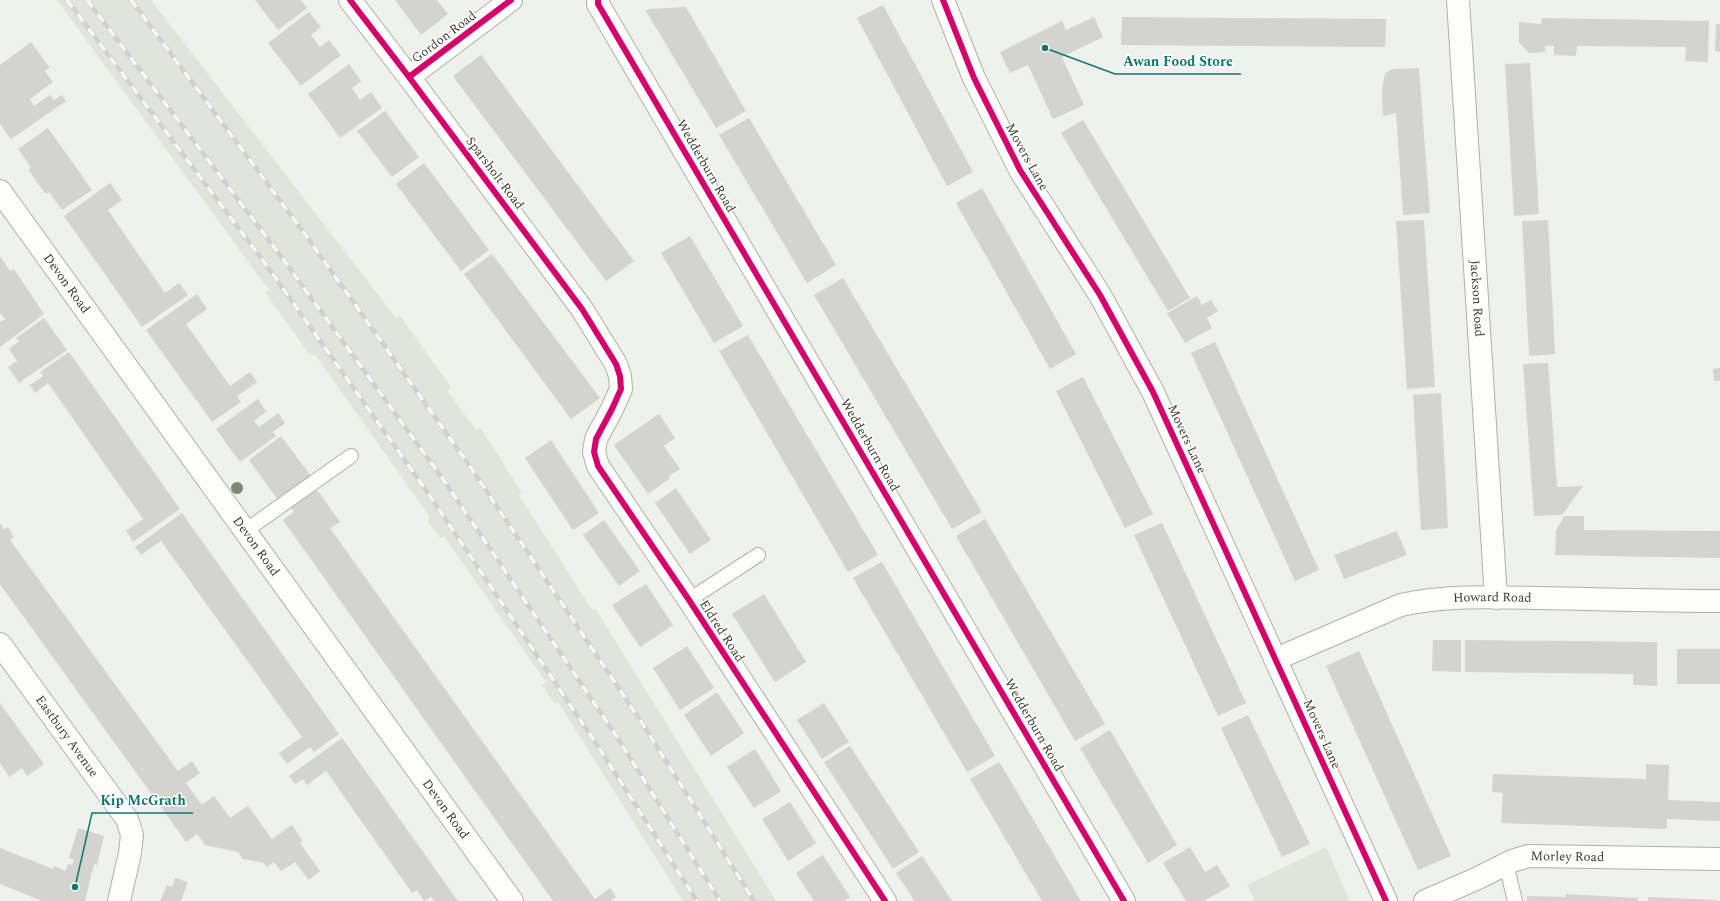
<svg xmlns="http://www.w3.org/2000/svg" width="1720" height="901" font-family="Spectral,serif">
  <rect width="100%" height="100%" fill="#eff1ec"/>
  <!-- built -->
  <path fill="#e0e4da" d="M 57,0 L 151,0 L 396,318 L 400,316 L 451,387 L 447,391 L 476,430 L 480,428 L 504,464 L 506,468 L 522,493 L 519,495 L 592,610 L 595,608 L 776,901 L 683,901 L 558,702 L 555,704 L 542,685 L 546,682 L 444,536 L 440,538 L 427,520 L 430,517 L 316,356 L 309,354 L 265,292 L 269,290 Z
    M 1326,847 L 1350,901 L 1255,901 L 1247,885 Z"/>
  <!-- building -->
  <path fill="#d3d4d0" d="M 255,0 L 301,0 L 307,8 L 278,30 Z
    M 395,0 L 437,0 L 448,14 L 421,35 Z
    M 883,5 L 973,172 L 947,186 L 857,18 Z
    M 686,7 L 746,111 L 716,128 L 646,11 L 649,9 Z
    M 309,12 L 321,27 L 311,35 L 320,47 L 329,40 L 341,55 L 301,86 L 268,43 Z
    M 1094,17 L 1103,37 L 1062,57 L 1084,105 L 1053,119 L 1028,65 L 1010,73 L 1000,52 L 1062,21 L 1066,30 Z
    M 1122,17 L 1386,19 L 1385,47 L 1121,45 Z
    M 1542,18 L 1709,21 L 1708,62 L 1685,61 L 1686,47 L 1577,46 L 1576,56 L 1554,55 L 1554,46 L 1545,46 L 1545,52 L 1529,53 L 1519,42 L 1519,22 L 1541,24 Z
    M 1716,24 L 1720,24 L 1720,52 L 1715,51 Z
    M 31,42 L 50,68 L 45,71 L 53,82 L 30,99 L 34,106 L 50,95 L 54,100 L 62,95 L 66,101 L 11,139 L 0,124 L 0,65 Z
    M 481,55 L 634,261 L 606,281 L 453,76 Z
    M 1530,63 L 1539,214 L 1514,216 L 1505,64 Z
    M 349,64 L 361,81 L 352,88 L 360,100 L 371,92 L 382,108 L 340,138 L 308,94 Z
    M 1419,68 L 1430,213 L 1403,215 L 1396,113 L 1383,116 L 1382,89 L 1385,73 L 1393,69 Z
    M 385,111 L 419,157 L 392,177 L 357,131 Z
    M 749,118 L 836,265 L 807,283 L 719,135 Z
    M 1083,120 L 1190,298 L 1168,311 L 1061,133 Z
    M 48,128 L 92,190 L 62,210 L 49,192 L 46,194 L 36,181 L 29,170 L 31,168 L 18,149 Z
    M 424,163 L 489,250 L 461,271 L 396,184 Z
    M 110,183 L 122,200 L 108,210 L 165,293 L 179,283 L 188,295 L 142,327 L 64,216 Z
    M 982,188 L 1076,354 L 1050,369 L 956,203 Z
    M 1424,220 L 1435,387 L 1407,389 L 1396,221 Z
    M 1548,220 L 1555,354 L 1529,356 L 1522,221 Z
    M 690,236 L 743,326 L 714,343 L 661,253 Z
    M 492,254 L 600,398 L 571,419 L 464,274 Z
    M 0,256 L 10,271 L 14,269 L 44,314 L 0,347 L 0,322 L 5,319 L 1,314 L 0,315 Z
    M 843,278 L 982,512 L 952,529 L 814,295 Z
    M 197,294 L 207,309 L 186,324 L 230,386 L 250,372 L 257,382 L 237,396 L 241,402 L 212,422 L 146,330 Z
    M 1197,296 L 1202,305 L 1211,300 L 1218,311 L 1207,318 L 1212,328 L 1185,343 L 1167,313 Z
    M 44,318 L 67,350 L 19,383 L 8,367 L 17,361 L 9,349 L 19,341 L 16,338 Z
    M 748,335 L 878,555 L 848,572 L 719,351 Z
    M 1215,342 L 1319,570 L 1295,581 L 1191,353 Z
    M 69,352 L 180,509 L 133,542 L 126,531 L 143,519 L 48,383 L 35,393 L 30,385 L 43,376 L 40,372 Z
    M 1548,363 L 1557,487 L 1583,486 L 1562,515 L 1534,516 L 1523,364 Z
    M 1720,368 L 1720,381 L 1714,381 L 1713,369 Z
    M 1083,377 L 1153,514 L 1125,528 L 1056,391 Z
    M 1441,393 L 1448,528 L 1421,530 L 1413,395 Z
    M 258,399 L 266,412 L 254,421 L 259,427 L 278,413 L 285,423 L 273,432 L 276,436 L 240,462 L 216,429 Z
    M 659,414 L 675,438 L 664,446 L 680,469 L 669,476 L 670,478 L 648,494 L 614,445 Z
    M 281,436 L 311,476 L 278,500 L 249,460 Z
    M 551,440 L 599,513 L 573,530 L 525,458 Z
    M 676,488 L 711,540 L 690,554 L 655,503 Z
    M 309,491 L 318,491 L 340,522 L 330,528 L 595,899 L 610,888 L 616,897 L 610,901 L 553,901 L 283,520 L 294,512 L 289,505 Z
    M 182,513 L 339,734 L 314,752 L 310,747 L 287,764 L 279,753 L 302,737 L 161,541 L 141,555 L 135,547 Z
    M 1564,516 L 1584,516 L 1584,530 L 1720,531 L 1720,558 L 1555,555 L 1556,531 Z
    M 985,519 L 1105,724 L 1075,741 L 956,536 Z
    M 604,520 L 640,571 L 619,586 L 583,535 Z
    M 0,523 L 4,529 L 8,527 L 14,537 L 10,540 L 178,771 L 192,761 L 200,773 L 186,783 L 202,805 L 214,796 L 230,818 L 248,806 L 272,839 L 292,825 L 303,841 L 300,843 L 320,871 L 309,880 L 295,862 L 281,871 L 274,862 L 267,867 L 264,863 L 243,859 L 238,852 L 205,845 L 197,834 L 186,842 L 0,584 Z
    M 1162,523 L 1246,703 L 1218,716 L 1134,535 Z
    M 1397,531 L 1407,555 L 1344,579 L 1334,555 Z
    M 882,562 L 995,756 L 967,772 L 853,578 Z
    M 646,584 L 673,625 L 640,647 L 612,605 Z
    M 764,594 L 806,662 L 775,682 L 732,614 Z
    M 1433,640 L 1461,640 L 1461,672 L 1432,671 Z
    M 1465,640 L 1657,642 L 1657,686 L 1633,685 L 1633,674 L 1465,672 Z
    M 687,646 L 714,688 L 680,710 L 653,668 Z
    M 1677,649 L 1720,649 L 1720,684 L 1677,684 Z
    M 1359,651 L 1451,856 L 1418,870 L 1326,666 Z
    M 717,692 L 744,733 L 711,756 L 684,715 Z
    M 0,703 L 44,764 L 27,776 L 22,768 L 9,777 L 0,763 Z
    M 824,703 L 849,742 L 822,759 L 797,720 Z
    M 1248,715 L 1310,844 L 1282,857 L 1221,728 Z
    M 1110,730 L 1177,845 L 1148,863 L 1080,748 Z
    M 342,738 L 352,752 L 458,901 L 434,901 L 431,897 L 424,901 L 417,890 L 412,893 L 326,771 L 307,785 L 303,779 L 295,784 L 289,776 Z
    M 850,746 L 919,852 L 893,869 L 824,762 Z
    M 755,749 L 781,791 L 754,808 L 727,767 Z
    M 999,762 L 1009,778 L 1081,901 L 1042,901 L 970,779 Z
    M 1646,764 L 1669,765 L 1668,800 L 1720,802 L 1720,821 L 1667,819 L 1667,829 L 1501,823 L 1503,793 L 1492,792 L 1493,774 L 1646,779 Z
    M 790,802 L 816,843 L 788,861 L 762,819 Z
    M 78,828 L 104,836 L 97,865 L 94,864 L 85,901 L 42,901 L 0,884 L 0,848 L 53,869 L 54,866 L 66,871 L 68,864 L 72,865 L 74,860 L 69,858 Z
    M 1190,847 L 1205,872 L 1217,865 L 1230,886 L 1204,901 L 1186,901 L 1163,863 Z
    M 823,855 L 850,897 L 844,901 L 814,901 L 796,873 Z
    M 922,856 L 952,901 L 914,901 L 912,897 L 896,873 Z
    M 175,878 L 188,882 L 181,901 L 160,901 L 167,885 L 172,887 Z
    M 1566,894 L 1638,898 L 1638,901 L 1527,901 L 1527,896 L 1566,897 Z
    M 1648,897 L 1717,900 L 1717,901 L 1648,901 Z"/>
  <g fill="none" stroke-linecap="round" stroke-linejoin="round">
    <defs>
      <path id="lane" d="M 245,531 L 351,456
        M 689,600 L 758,555
        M 1506,864 L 1515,901"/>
      <g id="street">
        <path d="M 350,0 L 409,77 L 582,309 L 616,364 L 620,376 L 621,389 L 612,409 L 596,439 L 594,452 L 598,466 L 689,600 L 885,901"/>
        <path d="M 598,0 L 598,4 L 1124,901"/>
        <path id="s1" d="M 1458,0 L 1496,598"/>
        <path d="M 409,77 L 511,0"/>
        <path id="s2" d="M 0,191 L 512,901"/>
        <path id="s3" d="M 0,644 L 127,819 L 132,835 L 130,853 L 119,901"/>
        <path id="s4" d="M 1276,659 L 1401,605 C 1446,595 1492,597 1538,598 C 1598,599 1659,601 1720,601"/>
        <path id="s5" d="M 1425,901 L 1476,879 L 1512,861 L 1528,856 L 1720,859"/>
      </g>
      <path id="secondary" d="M 943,0 L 974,78 L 1020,170 L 1100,295 L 1153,392 L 1386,901"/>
    </defs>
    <!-- lane casing -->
    <use href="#lane" stroke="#aeb0ac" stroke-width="16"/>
    <!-- street casing -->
    <use href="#street" stroke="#aeb0ac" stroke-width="24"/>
    <!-- secondary casing -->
    <use href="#secondary" stroke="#aeb0ac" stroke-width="24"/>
    <!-- lane -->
    <use href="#lane" stroke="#fdfdfc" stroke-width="14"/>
    <!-- street -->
    <use href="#street" stroke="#fdfdfc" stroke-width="22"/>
    <!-- secondary -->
    <use href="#secondary" stroke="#fdfdfc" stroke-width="22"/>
    <defs>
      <path id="rail" d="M 67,0 L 267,266 L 428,493 L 599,748 L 697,901
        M 87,0 L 280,255 L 445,482 L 617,737 L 720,901
        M 131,0 L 307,237 L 469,465 L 642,723 L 754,901"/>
    </defs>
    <!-- rail casing -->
    <use href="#rail" stroke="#d0d1d0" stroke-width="4.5"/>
    <!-- rail -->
    <use href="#rail" stroke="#fefffb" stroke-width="3" stroke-dasharray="9" stroke-linecap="butt"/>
    <defs>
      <path id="cycleway" d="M 350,0 L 409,77 L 582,309 L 616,364 L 620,376 L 621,389 L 612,409 L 596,439 L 594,452 L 598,466 L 689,600 L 885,901
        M 598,0 L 598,4 L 1124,901
        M 943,0 L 974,78 L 1020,170 L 1100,295 L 1153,392 L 1386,901
        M 409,77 L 511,0"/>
    </defs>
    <!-- cycleway casing -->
    <use href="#cycleway" stroke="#fefffb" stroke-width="8"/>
    <!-- cycleway -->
    <use href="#cycleway" stroke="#d6006c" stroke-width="6"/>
  </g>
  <!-- trees -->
  <circle fill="#81886f" cx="237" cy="488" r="6"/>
  <g text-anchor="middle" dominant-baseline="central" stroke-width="3" stroke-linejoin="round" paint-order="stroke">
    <!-- street labels -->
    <g font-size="13" fill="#3a3c38" stroke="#fefffb">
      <text transform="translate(444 37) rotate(-37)">Gordon Road</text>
      <text transform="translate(1027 157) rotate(61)">Movers Lane</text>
      <text transform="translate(706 166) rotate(60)">Wedderburn Road</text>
      <text transform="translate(495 173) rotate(53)">Sparsholt Road</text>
      <text stroke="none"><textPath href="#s2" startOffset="114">Devon Road</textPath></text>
      <text stroke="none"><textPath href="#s1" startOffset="299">Jackson Road</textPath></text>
      <text transform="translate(1187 439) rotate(65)">Movers Lane</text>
      <text transform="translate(870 445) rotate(60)">Wedderburn Road</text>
      <text stroke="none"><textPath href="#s2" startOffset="438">Devon Road</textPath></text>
      <text stroke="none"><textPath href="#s4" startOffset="228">Howard Road</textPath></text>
      <text transform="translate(722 631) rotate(57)">Eldred Road</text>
      <text transform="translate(1034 725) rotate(60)">Wedderburn Road</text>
      <text transform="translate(1322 734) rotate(66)">Movers Lane</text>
      <text stroke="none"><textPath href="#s3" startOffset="114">Eastbury Avenue</textPath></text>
      <text stroke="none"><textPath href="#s2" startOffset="762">Devon Road</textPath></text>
      <text stroke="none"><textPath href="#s5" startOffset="152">Morley Road</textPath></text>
    </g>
  </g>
  <!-- callouts -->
  <path fill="none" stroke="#0f766e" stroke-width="1.5" d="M1045 48L1115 74H1241M75 887L92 813H193"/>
  <g fill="#0f766e" stroke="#fefffb" stroke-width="1.5">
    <circle cx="1045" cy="48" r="4"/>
    <circle cx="75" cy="887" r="4"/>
  </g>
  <g font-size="14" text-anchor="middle" font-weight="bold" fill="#0f766e" stroke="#fefffb" stroke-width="3" stroke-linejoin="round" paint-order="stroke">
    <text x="1178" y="66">Awan Food Store</text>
    <text x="143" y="805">Kip McGrath</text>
  </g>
</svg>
